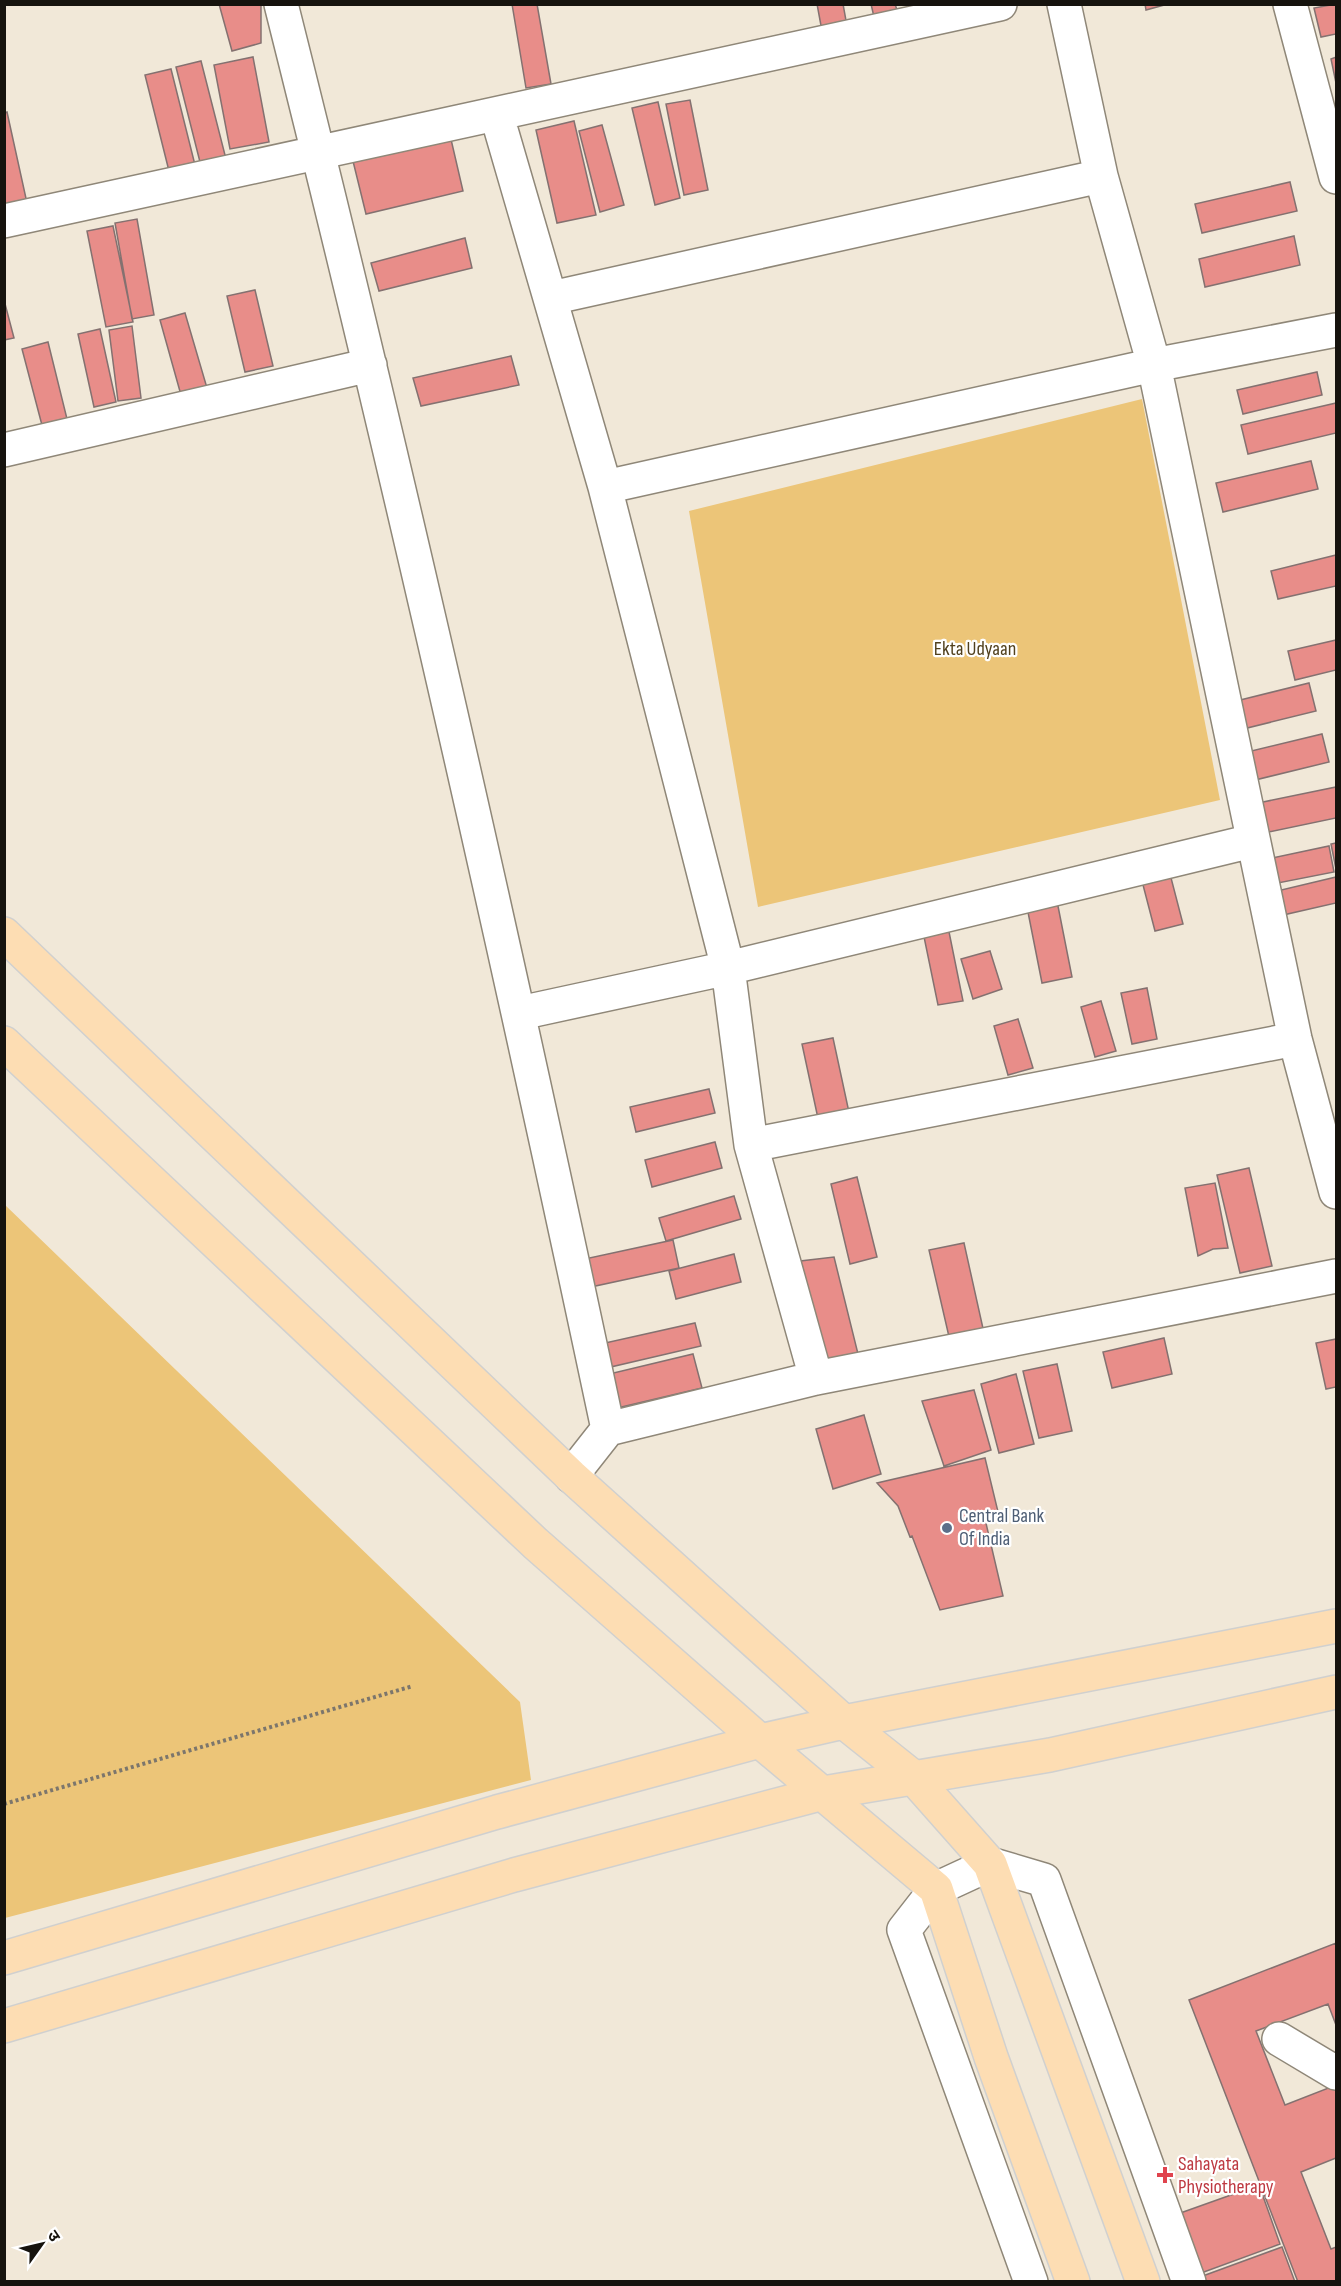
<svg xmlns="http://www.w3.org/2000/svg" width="1341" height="2286" font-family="'Sofia Sans Condensed','Noto Sans Devanagari',sans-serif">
  <rect width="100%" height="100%" fill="#f1e8d8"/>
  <!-- green -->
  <path fill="#ecc578" d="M 1142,399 L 1220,800 L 758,907 L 689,511 Z
    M 4,1204 L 520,1702 L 531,1780 L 5,1918 Z"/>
  <!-- building -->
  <path fill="#e88d89" stroke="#847170" stroke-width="1.5" d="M 219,4 L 261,4 L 261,43 L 232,51 Z
    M 512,4 L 537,4 L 551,84 L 526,88 Z
    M 817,4 L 843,4 L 847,26 L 822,31 Z
    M 871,4 L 895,4 L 897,10 L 874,17 Z
    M 1145,4 L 1168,4 L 1146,10 Z
    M 1336,4 L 1336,34 L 1321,37 L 1314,8 Z
    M 253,57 L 269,142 L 230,149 L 214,65 Z
    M 1336,57 L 1336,83 L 1331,59 Z
    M 201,61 L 226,159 L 201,166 L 176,67 Z
    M 171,69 L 195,165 L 169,171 L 145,75 Z
    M 690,100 L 708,190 L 684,195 L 666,104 Z
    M 658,102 L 680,198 L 655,205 L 632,108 Z
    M 7,112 L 27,203 L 4,208 L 4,113 Z
    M 574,121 L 596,215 L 557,223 L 536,130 Z
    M 602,125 L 624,205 L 600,212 L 579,131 Z
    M 450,135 L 463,191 L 366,214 L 352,157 Z
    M 1290,182 L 1297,211 L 1202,233 L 1195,204 Z
    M 137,219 L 154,315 L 132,319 L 115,223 Z
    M 113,226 L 133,322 L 106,327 L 87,231 Z
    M 1294,236 L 1300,265 L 1205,287 L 1199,259 Z
    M 465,238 L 472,268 L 379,291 L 371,263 Z
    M 255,290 L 273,366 L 245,372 L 227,296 Z
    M 4,300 L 14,338 L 4,340 Z
    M 185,313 L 207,388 L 181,395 L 160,320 Z
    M 132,326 L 141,398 L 118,401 L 109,330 Z
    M 100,329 L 116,402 L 94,407 L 78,334 Z
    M 48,342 L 68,423 L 43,429 L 22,349 Z
    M 511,356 L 519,385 L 421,406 L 413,378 Z
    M 1317,372 L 1322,395 L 1243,414 L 1237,390 Z
    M 1336,403 L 1336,433 L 1248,454 L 1241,425 Z
    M 1311,461 L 1318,489 L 1223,512 L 1216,483 Z
    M 1336,555 L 1336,586 L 1278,599 L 1271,571 Z
    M 1336,640 L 1336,670 L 1295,680 L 1288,651 Z
    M 1309,683 L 1316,711 L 1239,730 L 1232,702 Z
    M 1322,734 L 1329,762 L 1251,781 L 1243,753 Z
    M 1336,787 L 1336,818 L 1264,833 L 1258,803 Z
    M 1336,843 L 1336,869 L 1331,844 Z
    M 1329,846 L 1334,872 L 1278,883 L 1272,858 Z
    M 1170,874 L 1183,924 L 1155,931 L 1142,881 Z
    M 1336,877 L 1336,903 L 1283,915 L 1277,891 Z
    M 1056,896 L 1072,977 L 1042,983 L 1026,902 Z
    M 947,922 L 963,1001 L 938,1005 L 922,927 Z
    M 990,951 L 1002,989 L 973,999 L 961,959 Z
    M 1147,988 L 1157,1039 L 1132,1044 L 1121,993 Z
    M 1101,1001 L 1116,1051 L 1095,1057 L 1081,1007 Z
    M 1018,1019 L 1033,1068 L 1008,1075 L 994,1026 Z
    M 833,1038 L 850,1117 L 819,1123 L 802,1044 Z
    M 709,1089 L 715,1113 L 636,1132 L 630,1107 Z
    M 715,1142 L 722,1168 L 652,1187 L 645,1160 Z
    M 1249,1168 L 1272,1266 L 1240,1273 L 1217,1175 Z
    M 857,1177 L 877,1257 L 850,1264 L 831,1184 Z
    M 1215,1183 L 1228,1248 L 1213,1249 L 1198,1256 L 1185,1188 Z
    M 734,1196 L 741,1219 L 666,1241 L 659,1218 Z
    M 673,1240 L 679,1268 L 586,1288 L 580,1260 Z
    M 964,1243 L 984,1333 L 950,1341 L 929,1250 Z
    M 734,1254 L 741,1282 L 676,1299 L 669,1271 Z
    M 834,1257 L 859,1358 L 820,1369 L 792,1262 Z
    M 695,1323 L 701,1346 L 602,1369 L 596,1345 Z
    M 1164,1338 L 1172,1374 L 1112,1388 L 1103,1352 Z
    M 1336,1339 L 1336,1387 L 1326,1389 L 1316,1343 Z
    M 693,1354 L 702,1388 L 613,1409 L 605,1375 Z
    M 1057,1364 L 1072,1431 L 1039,1438 L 1023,1371 Z
    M 1016,1374 L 1034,1444 L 999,1453 L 981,1384 Z
    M 974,1390 L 991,1450 L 944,1466 L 922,1401 Z
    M 864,1415 L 881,1474 L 833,1489 L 816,1429 Z
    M 985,1458 L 999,1516 L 985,1519 L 1003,1596 L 940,1610 L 912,1536 L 910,1537 L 898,1506 L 877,1483 Z
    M 1336,1943 L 1336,2025 L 1328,2004 L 1256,2031 L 1285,2105 L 1336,2085 L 1336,2158 L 1301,2172 L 1331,2249 L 1336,2247 L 1336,2282 L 1298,2282 L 1189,2000 Z
    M 1259,2185 L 1280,2244 L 1193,2276 L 1172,2216 Z
    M 1282,2247 L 1295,2282 L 1202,2282 L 1200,2277 Z"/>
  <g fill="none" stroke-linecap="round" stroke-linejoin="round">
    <defs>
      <path id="minor" d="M 281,4 C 400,477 507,952 608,1429
        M 1064,4 L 1101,176 L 1154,365 L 1295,1039 L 1336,1192
        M 1290,4 L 1336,177
        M 497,116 L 605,487 L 728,968 L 751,1145 L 816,1378
        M 4,221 L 1000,4
        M 551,298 L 1101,176
        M 4,450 L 370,365
        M 605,487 L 1154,365 L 1336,330
        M 520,1013 L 728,968 L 1252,841
        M 751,1145 L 1295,1039
        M 571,1476 L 608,1429 L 816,1378 L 1336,1276
        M 1279,2039 L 1336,2073
        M 1031,2282 L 904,1930 L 936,1889 L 990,1864 L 1044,1880 L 1189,2282"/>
      <path id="major" d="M 4,934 L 571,1476 L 844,1722 L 913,1777 L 990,1864 L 1143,2282
        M 4,1043 L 535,1543 L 760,1741 L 936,1889 L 991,2057 L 1073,2282
        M 4,1958 L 497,1812 L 760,1741 L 844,1722 L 1336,1626
        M 4,2026 L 514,1875 L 823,1793 L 1050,1755 L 1336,1692"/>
    </defs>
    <!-- minor casing -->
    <use href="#minor" stroke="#8f8778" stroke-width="36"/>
    <!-- major casing -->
    <use href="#major" stroke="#d0d0cf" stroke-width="36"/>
    <!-- path -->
    <path stroke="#7c766c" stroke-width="4" stroke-dasharray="3 3" stroke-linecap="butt" d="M 4,1804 L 413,1686"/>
    <!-- minor -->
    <use href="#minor" stroke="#fff" stroke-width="33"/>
    <!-- major -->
    <use href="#major" stroke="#fdddb3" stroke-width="33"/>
  </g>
  <!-- markers -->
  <circle fill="#5c6f8a" stroke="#fff" stroke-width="2" cx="947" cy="1528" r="6"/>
  <path fill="#e0444e" stroke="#fff" stroke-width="2" d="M1162 2166h6v6h6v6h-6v6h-6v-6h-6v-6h6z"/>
  <g text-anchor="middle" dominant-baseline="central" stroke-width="4.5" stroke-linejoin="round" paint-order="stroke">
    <!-- park labels -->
    <g font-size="20" fill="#51401d" stroke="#fff">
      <text x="975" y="649">Ekta Udyaan</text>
    </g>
    <!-- service labels -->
    <g font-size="20" fill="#4e5e75" stroke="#fff" text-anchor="start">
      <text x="959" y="1516">Central Bank<tspan x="959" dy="23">Of India</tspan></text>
    </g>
    <!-- health labels -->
    <g font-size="20" fill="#be3a42" stroke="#fff" text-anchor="start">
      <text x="1178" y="2164">Sahayata<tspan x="1178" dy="23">Physiotherapy</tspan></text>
    </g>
  </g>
  <!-- border -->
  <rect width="1341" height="2286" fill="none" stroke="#16130e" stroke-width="12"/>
  <!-- north arrow -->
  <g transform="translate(42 2244) rotate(56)" stroke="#ffffff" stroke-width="4.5" paint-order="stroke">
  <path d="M0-4.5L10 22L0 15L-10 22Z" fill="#16130e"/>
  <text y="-9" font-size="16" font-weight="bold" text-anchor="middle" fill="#16130e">उ</text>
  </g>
</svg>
